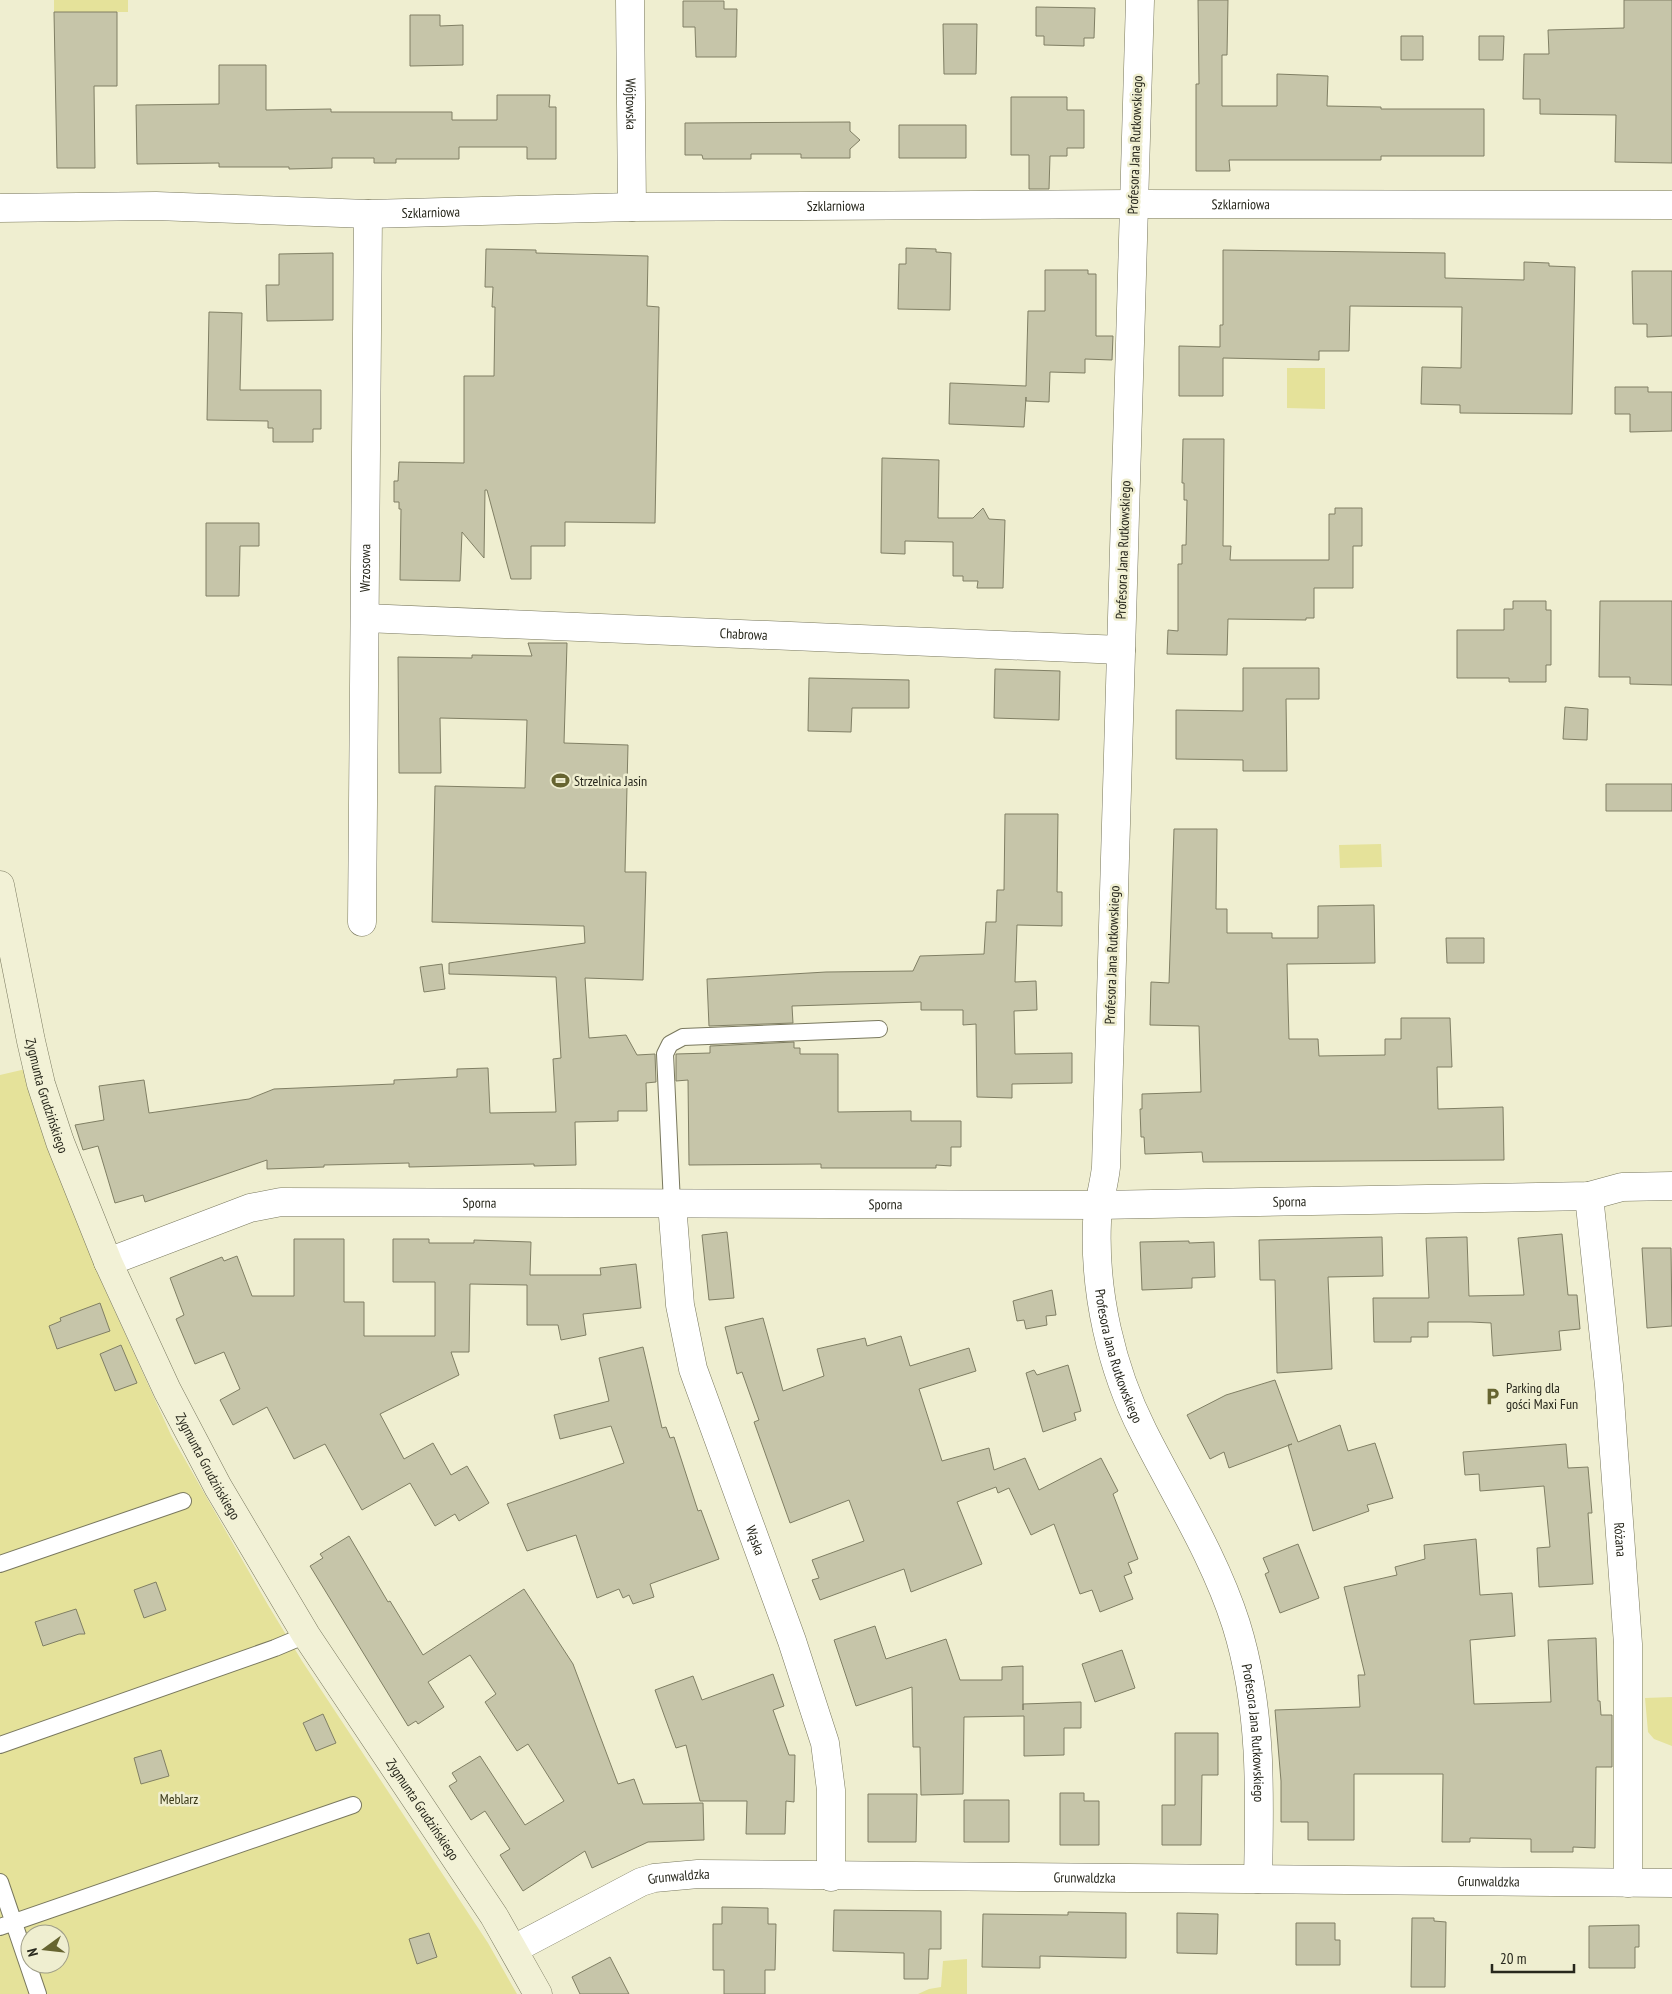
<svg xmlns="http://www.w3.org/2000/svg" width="1672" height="1994" font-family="'PT Sans Narrow',sans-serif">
  <rect width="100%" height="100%" fill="#efeed0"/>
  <!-- green -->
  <path fill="#e5e29a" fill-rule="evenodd" d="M 54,0 L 128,0 L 128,12 L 54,12 Z
    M 1287,368 L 1325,368 L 1325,409 L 1287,408 Z
    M 1381,844 L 1382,867 L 1340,868 L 1339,845 Z
    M 30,1068 L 104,1287 L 171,1435 L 268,1605 L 302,1661 L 488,1943 L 517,1994 L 0,1994 L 0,1075 ZM 30,1934 L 60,1934 L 60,1964 L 30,1964 Z
    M 1672,1697 L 1672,1746 L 1654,1739 L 1648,1732 L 1645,1698 Z
    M 967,1959 L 967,1994 L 918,1994 L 929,1989 L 941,1987 L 943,1961 Z"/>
  <!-- building -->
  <path fill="#c6c5a9" stroke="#807f64" d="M 1198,0 L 1228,0 L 1227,55 L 1222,55 L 1222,106 L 1277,106 L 1277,74 L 1328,76 L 1327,106 L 1381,107 L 1381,109 L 1484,109 L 1484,156 L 1381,156 L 1381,160 L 1229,160 L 1230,171 L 1196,171 L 1196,84 L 1199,84 Z
    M 1624,0 L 1672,0 L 1672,163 L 1615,162 L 1616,115 L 1540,114 L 1540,99 L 1523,99 L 1524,54 L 1549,54 L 1548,30 L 1624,28 Z
    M 683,1 L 724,1 L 724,9 L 737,9 L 736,57 L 696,57 L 695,27 L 683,27 Z
    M 1036,7 L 1095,8 L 1094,38 L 1084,38 L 1084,46 L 1044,45 L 1044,36 L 1036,36 Z
    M 54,12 L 117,12 L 117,86 L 94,86 L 95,168 L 57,168 Z
    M 410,15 L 440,15 L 440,26 L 463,25 L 463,65 L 410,66 Z
    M 943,24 L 977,24 L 976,74 L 944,74 Z
    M 1401,36 L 1423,36 L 1423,60 L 1401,60 Z
    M 1479,36 L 1504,36 L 1503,60 L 1479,60 Z
    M 219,65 L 266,65 L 266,110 L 331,109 L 331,112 L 452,112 L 452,120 L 497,120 L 497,95 L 550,95 L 549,107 L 556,107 L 556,159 L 527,159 L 527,147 L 459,147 L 459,159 L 396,159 L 396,163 L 374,163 L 374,158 L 332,158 L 332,168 L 289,169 L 289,167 L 219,167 L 219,163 L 137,164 L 136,105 L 219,104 Z
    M 1011,97 L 1067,97 L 1067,110 L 1084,110 L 1084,148 L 1067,148 L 1067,156 L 1050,156 L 1049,189 L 1029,189 L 1029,155 L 1011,155 Z
    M 850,122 L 850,131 L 860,140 L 850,149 L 850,158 L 801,158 L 801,154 L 751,154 L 751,159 L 703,159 L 702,155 L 685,155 L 685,123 Z
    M 899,125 L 966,125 L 966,158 L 899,158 Z
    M 906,248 L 936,249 L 936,252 L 951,253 L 950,310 L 898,309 L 899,264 L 906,264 Z
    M 486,249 L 536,250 L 536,253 L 648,256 L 647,306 L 659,307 L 655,523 L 565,522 L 565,546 L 531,546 L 531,579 L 511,579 L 487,490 L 485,490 L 484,558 L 462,532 L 460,581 L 400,580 L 401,509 L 399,509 L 399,502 L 394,502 L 394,481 L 398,481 L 399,462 L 464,463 L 464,376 L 494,376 L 495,307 L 492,307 L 493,287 L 485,287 Z
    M 1223,250 L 1445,253 L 1445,278 L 1524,280 L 1524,262 L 1549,263 L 1549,266 L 1575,267 L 1572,414 L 1460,413 L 1460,405 L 1421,404 L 1422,367 L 1461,368 L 1462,307 L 1350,306 L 1349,351 L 1319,351 L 1319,360 L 1223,358 L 1223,396 L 1179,396 L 1179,346 L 1220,347 L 1220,325 L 1223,325 Z
    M 333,253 L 333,320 L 267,321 L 266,285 L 279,285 L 279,254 Z
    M 1045,270 L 1088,270 L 1088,274 L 1096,274 L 1096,336 L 1113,336 L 1112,360 L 1085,359 L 1085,373 L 1050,372 L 1049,402 L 1026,401 L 1026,397 L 1024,427 L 949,424 L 950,383 L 1026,386 L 1028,311 L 1045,311 Z
    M 1632,271 L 1672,271 L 1672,336 L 1647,337 L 1647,324 L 1633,324 Z
    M 209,312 L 242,313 L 240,390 L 321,390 L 321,429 L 313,429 L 313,442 L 273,442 L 273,428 L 268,428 L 268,421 L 207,420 Z
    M 1615,387 L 1648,387 L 1648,392 L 1672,392 L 1672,431 L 1630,432 L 1630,414 L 1615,414 Z
    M 1183,439 L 1224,439 L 1223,546 L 1231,546 L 1230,560 L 1329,560 L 1329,514 L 1335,514 L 1335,508 L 1362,508 L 1362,546 L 1353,546 L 1353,588 L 1314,588 L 1314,618 L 1306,618 L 1306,620 L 1228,619 L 1227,655 L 1167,654 L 1168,630 L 1178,631 L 1178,564 L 1182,564 L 1182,545 L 1186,545 L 1187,500 L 1184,500 L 1184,483 L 1182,483 Z
    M 882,458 L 939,460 L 938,518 L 973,518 L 983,508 L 989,519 L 1005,520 L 1003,588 L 977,588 L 978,581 L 963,581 L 963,576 L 953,576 L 953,542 L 905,541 L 905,554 L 881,553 Z
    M 206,523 L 259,523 L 259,546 L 240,546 L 239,596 L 206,596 Z
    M 1513,601 L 1546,601 L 1546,610 L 1551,610 L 1551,665 L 1546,665 L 1546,682 L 1509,682 L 1509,678 L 1457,678 L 1457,630 L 1504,630 L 1504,609 L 1513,609 Z
    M 1600,601 L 1672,601 L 1672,685 L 1630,684 L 1630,677 L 1599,677 Z
    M 528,643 L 567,643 L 564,743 L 628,745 L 625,872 L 646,872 L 643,980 L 585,978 L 589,1038 L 626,1035 L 637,1055 L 655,1054 L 656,1082 L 646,1083 L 647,1111 L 618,1111 L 618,1121 L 575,1122 L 576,1165 L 534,1166 L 534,1164 L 409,1167 L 409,1163 L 324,1165 L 324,1167 L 267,1169 L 267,1160 L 145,1202 L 143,1195 L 115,1203 L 98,1146 L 83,1150 L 75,1125 L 104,1120 L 99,1086 L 144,1080 L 149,1113 L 249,1099 L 274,1089 L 394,1084 L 394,1080 L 457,1077 L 457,1069 L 488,1068 L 490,1113 L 556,1112 L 553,1059 L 561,1058 L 556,977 L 449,974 L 449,963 L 585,943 L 584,926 L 432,922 L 435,786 L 525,788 L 527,720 L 440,718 L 441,773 L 399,773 L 398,657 L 472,658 L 472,655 L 532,656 Z
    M 1243,668 L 1319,668 L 1319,699 L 1286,699 L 1287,771 L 1243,771 L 1243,760 L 1176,759 L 1176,710 L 1243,711 Z
    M 995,669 L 1060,671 L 1059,720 L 994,718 Z
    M 809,678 L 909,680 L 909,708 L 852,708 L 851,732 L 808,731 Z
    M 1565,707 L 1588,709 L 1587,740 L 1563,739 Z
    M 1606,784 L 1672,784 L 1672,811 L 1606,811 Z
    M 1005,814 L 1058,814 L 1057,892 L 1062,892 L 1062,926 L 1017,925 L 1015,982 L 1036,981 L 1037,1010 L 1014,1011 L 1015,1054 L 1072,1053 L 1072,1083 L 1012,1084 L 1012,1098 L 977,1097 L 976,1024 L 963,1025 L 963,1010 L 921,1010 L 921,1002 L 792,1006 L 793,1023 L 709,1026 L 707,979 L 826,972 L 913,971 L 920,956 L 984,954 L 986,922 L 996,922 L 997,890 L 1004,890 Z
    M 1174,829 L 1217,829 L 1216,909 L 1227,909 L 1227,933 L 1272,933 L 1272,938 L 1318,938 L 1318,906 L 1374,905 L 1375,963 L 1287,964 L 1289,1039 L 1318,1039 L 1319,1056 L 1385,1055 L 1385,1039 L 1401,1039 L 1401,1018 L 1450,1018 L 1452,1067 L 1437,1067 L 1438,1109 L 1503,1107 L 1504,1160 L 1203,1162 L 1202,1152 L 1145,1154 L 1144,1137 L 1141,1137 L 1140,1109 L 1142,1109 L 1142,1094 L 1201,1092 L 1199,1026 L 1150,1025 L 1151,982 L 1169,983 Z
    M 1446,938 L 1484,938 L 1484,963 L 1447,963 Z
    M 442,964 L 445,989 L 424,992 L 420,967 Z
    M 794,1042 L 794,1048 L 800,1048 L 800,1054 L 838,1054 L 838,1112 L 911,1111 L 911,1121 L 961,1121 L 961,1147 L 951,1147 L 951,1166 L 936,1165 L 936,1168 L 821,1168 L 821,1164 L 689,1165 L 688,1080 L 676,1081 L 676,1054 L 710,1053 L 710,1046 Z
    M 727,1232 L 734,1298 L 709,1300 L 702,1235 Z
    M 1562,1234 L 1568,1295 L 1577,1295 L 1580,1329 L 1559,1331 L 1561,1350 L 1493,1356 L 1491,1323 L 1471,1322 L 1428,1322 L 1428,1337 L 1411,1337 L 1411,1342 L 1374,1342 L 1373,1298 L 1429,1298 L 1426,1238 L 1467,1237 L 1469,1296 L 1524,1295 L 1518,1238 Z
    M 1382,1237 L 1383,1276 L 1328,1277 L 1332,1369 L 1277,1373 L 1275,1280 L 1260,1280 L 1259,1240 Z
    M 294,1239 L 344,1239 L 344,1302 L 364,1302 L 364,1336 L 435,1336 L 435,1282 L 393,1282 L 393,1239 L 429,1239 L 429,1243 L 474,1243 L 474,1240 L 531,1242 L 530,1275 L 601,1275 L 600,1268 L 636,1264 L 641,1308 L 583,1314 L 586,1335 L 561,1340 L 558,1325 L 527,1325 L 527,1285 L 470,1284 L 469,1352 L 451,1352 L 459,1375 L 380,1414 L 404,1459 L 433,1443 L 451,1475 L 467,1466 L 489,1503 L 459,1521 L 455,1514 L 435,1526 L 410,1483 L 362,1510 L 325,1444 L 294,1459 L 267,1407 L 233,1425 L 220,1400 L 240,1389 L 224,1352 L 195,1364 L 176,1319 L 184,1315 L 170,1278 L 222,1257 L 224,1261 L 237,1256 L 252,1296 L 294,1296 Z
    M 1189,1241 L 1189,1243 L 1214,1242 L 1215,1277 L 1192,1278 L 1192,1288 L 1142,1290 L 1140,1242 Z
    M 1642,1248 L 1671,1248 L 1672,1326 L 1647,1328 Z
    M 1052,1290 L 1056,1315 L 1046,1316 L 1047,1325 L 1026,1329 L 1024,1320 L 1017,1321 L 1013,1301 Z
    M 100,1303 L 110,1331 L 57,1349 L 49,1326 L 61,1321 L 60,1318 Z
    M 763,1318 L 783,1391 L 824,1376 L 817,1349 L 865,1338 L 867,1346 L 901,1336 L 910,1366 L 969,1348 L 976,1371 L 919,1389 L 942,1461 L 989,1448 L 994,1470 L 1025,1458 L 1039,1490 L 1101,1458 L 1118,1491 L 1113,1494 L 1138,1559 L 1128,1563 L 1132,1573 L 1124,1576 L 1133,1599 L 1100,1612 L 1092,1590 L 1080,1594 L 1054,1524 L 1031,1535 L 1009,1488 L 998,1493 L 996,1487 L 957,1502 L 982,1564 L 911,1592 L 904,1569 L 820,1600 L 812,1580 L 819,1578 L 812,1560 L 864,1541 L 849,1500 L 790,1523 L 754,1422 L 759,1420 L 742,1372 L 737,1374 L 725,1327 Z
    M 121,1345 L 137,1383 L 115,1391 L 100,1354 Z
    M 643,1347 L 662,1428 L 666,1427 L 670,1438 L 674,1437 L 698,1511 L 701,1510 L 719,1559 L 650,1584 L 654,1597 L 633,1604 L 629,1595 L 623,1598 L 619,1589 L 597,1598 L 576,1535 L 527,1551 L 507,1504 L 624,1463 L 611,1426 L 560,1439 L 554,1415 L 609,1401 L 599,1358 Z
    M 1068,1365 L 1081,1411 L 1074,1413 L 1076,1420 L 1043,1432 L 1026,1373 L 1034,1370 L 1037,1375 Z
    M 1275,1380 L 1298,1442 L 1340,1425 L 1348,1451 L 1375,1443 L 1393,1498 L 1367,1505 L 1369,1511 L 1313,1531 L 1288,1445 L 1292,1444 L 1229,1468 L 1224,1452 L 1210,1459 L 1187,1415 L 1226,1395 Z
    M 1566,1444 L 1568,1468 L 1588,1467 L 1592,1513 L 1588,1513 L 1593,1584 L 1539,1587 L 1537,1548 L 1550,1547 L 1544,1486 L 1480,1491 L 1479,1474 L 1465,1475 L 1463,1452 Z
    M 349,1536 L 388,1602 L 390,1601 L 423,1655 L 524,1589 L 573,1664 L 618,1784 L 634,1779 L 643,1804 L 703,1803 L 704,1840 L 648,1842 L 592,1868 L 585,1851 L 523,1891 L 500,1855 L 510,1849 L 485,1811 L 471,1820 L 449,1786 L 457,1781 L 452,1773 L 480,1756 L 525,1825 L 564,1801 L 528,1744 L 517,1751 L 485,1702 L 496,1694 L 470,1655 L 428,1682 L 444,1707 L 418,1724 L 416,1721 L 408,1726 L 310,1566 L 323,1558 L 320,1554 Z
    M 1476,1539 L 1480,1595 L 1512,1593 L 1515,1636 L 1470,1640 L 1474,1704 L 1551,1702 L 1548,1640 L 1596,1638 L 1598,1701 L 1600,1701 L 1601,1715 L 1612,1715 L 1612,1767 L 1596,1767 L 1595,1848 L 1573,1847 L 1573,1852 L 1531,1852 L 1531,1839 L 1470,1838 L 1470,1842 L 1442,1842 L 1443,1774 L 1354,1774 L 1354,1840 L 1308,1840 L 1308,1822 L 1281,1822 L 1281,1781 L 1275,1710 L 1360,1707 L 1358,1675 L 1365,1675 L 1344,1587 L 1397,1575 L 1395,1567 L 1425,1559 L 1424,1545 Z
    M 1298,1544 L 1319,1598 L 1280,1613 L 1265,1574 L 1269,1572 L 1263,1558 Z
    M 156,1582 L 166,1610 L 144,1618 L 134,1590 Z
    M 76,1609 L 85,1634 L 79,1634 L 43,1646 L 35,1622 Z
    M 875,1626 L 886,1659 L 946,1639 L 960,1680 L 1002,1680 L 1002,1667 L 1023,1666 L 1023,1710 L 1023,1704 L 1081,1702 L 1081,1728 L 1064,1728 L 1064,1755 L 1024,1756 L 1024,1716 L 964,1717 L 963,1794 L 921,1795 L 920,1747 L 913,1747 L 912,1687 L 856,1706 L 834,1640 Z
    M 1122,1650 L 1135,1688 L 1095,1702 L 1082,1664 Z
    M 773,1674 L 784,1706 L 773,1710 L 789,1755 L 795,1755 L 794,1802 L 786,1801 L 785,1834 L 746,1834 L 747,1801 L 700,1801 L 686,1745 L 676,1748 L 655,1690 L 693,1676 L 702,1700 Z
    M 323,1714 L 336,1743 L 316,1751 L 303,1723 Z
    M 1175,1733 L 1218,1733 L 1218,1775 L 1202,1775 L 1201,1845 L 1162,1845 L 1162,1805 L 1175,1805 Z
    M 161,1750 L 169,1776 L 141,1784 L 134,1758 Z
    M 1060,1793 L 1084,1793 L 1084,1801 L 1099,1801 L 1099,1845 L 1060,1845 Z
    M 868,1794 L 917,1794 L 916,1842 L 868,1842 Z
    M 964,1800 L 1009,1800 L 1009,1842 L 964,1842 Z
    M 722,1907 L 768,1908 L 768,1924 L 776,1924 L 775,1970 L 765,1970 L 765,1994 L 724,1994 L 724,1970 L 713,1970 L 713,1924 L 722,1924 Z
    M 834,1910 L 941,1911 L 941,1949 L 929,1949 L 928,1979 L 904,1979 L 904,1953 L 833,1951 Z
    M 1068,1912 L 1126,1913 L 1126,1958 L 1040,1956 L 1040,1968 L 982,1967 L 983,1914 L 1068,1915 Z
    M 1177,1913 L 1218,1914 L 1217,1954 L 1177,1953 Z
    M 1412,1918 L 1434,1918 L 1434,1921 L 1446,1922 L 1445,1987 L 1411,1987 Z
    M 1296,1923 L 1335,1923 L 1335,1940 L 1340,1940 L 1340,1965 L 1296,1965 Z
    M 1639,1925 L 1639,1947 L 1635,1947 L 1635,1968 L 1589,1968 L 1589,1926 Z
    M 429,1933 L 437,1957 L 417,1964 L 409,1939 Z
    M 610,1957 L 629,1994 L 580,1994 L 572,1977 Z"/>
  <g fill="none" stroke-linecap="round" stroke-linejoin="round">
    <defs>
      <path id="lane" d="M 672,1204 L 665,1054 L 670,1044 L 683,1037 L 879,1029
        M 0,1564 L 183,1501
        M 0,1745 L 275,1648 L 306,1635
        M 0,1882 L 38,1994
        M 0,1927 L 353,1805"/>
      <g id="street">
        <path id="s1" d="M 630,0 L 632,207"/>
        <path id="s2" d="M 1140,0 L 1106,1167 C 1104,1186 1098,1203 1097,1222 C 1094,1292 1111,1368 1143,1431 C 1175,1495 1214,1555 1236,1624 C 1262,1707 1260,1792 1258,1879"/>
        <path id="s3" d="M 0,208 L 156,206 L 368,214 L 632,207 L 1133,204 L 1672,205"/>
        <path id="s4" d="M 365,618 L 1121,650"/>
        <path id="s5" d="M 362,922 L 368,214"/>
        <path id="s6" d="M 1589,1196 L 1609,1385 L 1628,1644 L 1628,1883"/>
        <path id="s7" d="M 672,1204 L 680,1305 L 693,1369 L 792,1641 L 825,1743 L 831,1790 L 831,1877"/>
        <path id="s8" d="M 108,1262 L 250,1208 L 281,1202 L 1099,1205 L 1589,1196 L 1622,1187 L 1672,1186"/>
        <path id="s9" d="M 514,1949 L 641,1882 L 654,1878 L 698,1874 L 1672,1883"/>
      </g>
      <g id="secondary">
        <path id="s10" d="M 0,885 L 31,1041 L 41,1084 L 60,1142 L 108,1262 L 167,1390 L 218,1487 L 306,1635 L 494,1916 L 538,1994"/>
      </g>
    </defs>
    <!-- lane casing -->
    <use href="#lane" stroke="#79785e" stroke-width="18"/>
    <!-- street casing -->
    <use href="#street" stroke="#79785e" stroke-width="29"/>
    <!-- secondary casing -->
    <use href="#secondary" stroke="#79785e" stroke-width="29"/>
    <!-- lane -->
    <use href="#lane" stroke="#fff" stroke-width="16"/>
    <!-- street -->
    <use href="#street" stroke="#fff" stroke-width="28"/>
    <!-- secondary -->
    <use href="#secondary" stroke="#f2f1d6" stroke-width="28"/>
  </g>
  <!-- icons -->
  <defs>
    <symbol id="stadium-bare" viewBox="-9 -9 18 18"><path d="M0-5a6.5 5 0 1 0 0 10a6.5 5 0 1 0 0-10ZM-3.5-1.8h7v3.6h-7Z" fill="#666430" stroke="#efeed0" stroke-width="2.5" paint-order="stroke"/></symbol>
    <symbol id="parking-bare" viewBox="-9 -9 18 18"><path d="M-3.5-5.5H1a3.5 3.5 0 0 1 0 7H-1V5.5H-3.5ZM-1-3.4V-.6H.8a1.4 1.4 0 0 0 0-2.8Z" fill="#666430" stroke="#efeed0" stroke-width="2.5" paint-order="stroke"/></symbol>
  </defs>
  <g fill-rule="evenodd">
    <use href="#stadium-bare" x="548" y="768" width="25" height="25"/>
    <use href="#parking-bare" x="1480" y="1384" width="25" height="25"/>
  </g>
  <g text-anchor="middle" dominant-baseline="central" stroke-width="5" stroke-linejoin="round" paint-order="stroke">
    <!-- street labels -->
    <g font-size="14" fill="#27271c" stroke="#efeed0">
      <text stroke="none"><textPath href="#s1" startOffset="104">Wójtowska</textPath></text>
      <text transform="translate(1135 145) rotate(-88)">Profesora Jana Rutkowskiego</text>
      <text stroke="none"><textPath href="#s3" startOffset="1241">Szklarniowa</textPath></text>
      <text stroke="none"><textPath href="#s3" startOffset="836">Szklarniowa</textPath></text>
      <text stroke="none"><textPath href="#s3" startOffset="431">Szklarniowa</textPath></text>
      <text transform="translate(1123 550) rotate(-88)">Profesora Jana Rutkowskiego</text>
      <text stroke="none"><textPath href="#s5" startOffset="354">Wrzosowa</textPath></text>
      <text stroke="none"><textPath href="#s4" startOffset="379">Chabrowa</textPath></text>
      <text transform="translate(1112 955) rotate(-88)">Profesora Jana Rutkowskiego</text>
      <text stroke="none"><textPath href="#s10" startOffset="216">Zygmunta Grudzińskiego</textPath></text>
      <text stroke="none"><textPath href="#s8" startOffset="1192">Sporna</textPath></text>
      <text stroke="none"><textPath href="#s8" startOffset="382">Sporna</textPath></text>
      <text stroke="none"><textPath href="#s8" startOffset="788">Sporna</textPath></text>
      <text stroke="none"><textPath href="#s2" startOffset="1360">Profesora Jana Rutkowskiego</textPath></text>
      <text stroke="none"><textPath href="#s10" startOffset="621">Zygmunta Grudzińskiego</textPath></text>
      <text stroke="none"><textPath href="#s6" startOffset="345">Różana</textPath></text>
      <text stroke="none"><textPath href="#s7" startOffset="349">Wąska</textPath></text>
      <text stroke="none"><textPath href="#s2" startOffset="1765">Profesora Jana Rutkowskiego</textPath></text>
      <text stroke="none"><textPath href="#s10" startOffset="1026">Zygmunta Grudzińskiego</textPath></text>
      <text stroke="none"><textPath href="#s9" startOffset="182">Grunwaldzka</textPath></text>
      <text stroke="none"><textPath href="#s9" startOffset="588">Grunwaldzka</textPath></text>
      <text stroke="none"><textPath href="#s9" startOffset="992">Grunwaldzka</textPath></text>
    </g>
    <!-- poi labels -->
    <g font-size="14" fill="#27271c" stroke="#efeed0" text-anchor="start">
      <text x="574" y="781">Strzelnica Jasin</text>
      <text x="1506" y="1388">Parking dla<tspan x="1506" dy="16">gości Maxi Fun</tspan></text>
    </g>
    <!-- park labels -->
    <g font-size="14" fill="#393817" stroke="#efeed0">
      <text x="179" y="1799">Meblarz</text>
    </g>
  </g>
  <!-- north arrow -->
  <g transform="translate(45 1949) rotate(255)"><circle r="24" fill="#efeed0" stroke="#9f9e88"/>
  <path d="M0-4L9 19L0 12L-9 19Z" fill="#666430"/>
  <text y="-8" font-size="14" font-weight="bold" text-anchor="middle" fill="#27271c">N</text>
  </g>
  <!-- scale -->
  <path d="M1492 1964v8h82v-8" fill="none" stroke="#27271c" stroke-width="2.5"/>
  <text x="1500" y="1964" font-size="15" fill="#27271c" stroke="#efeed0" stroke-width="4" paint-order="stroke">20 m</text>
</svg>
